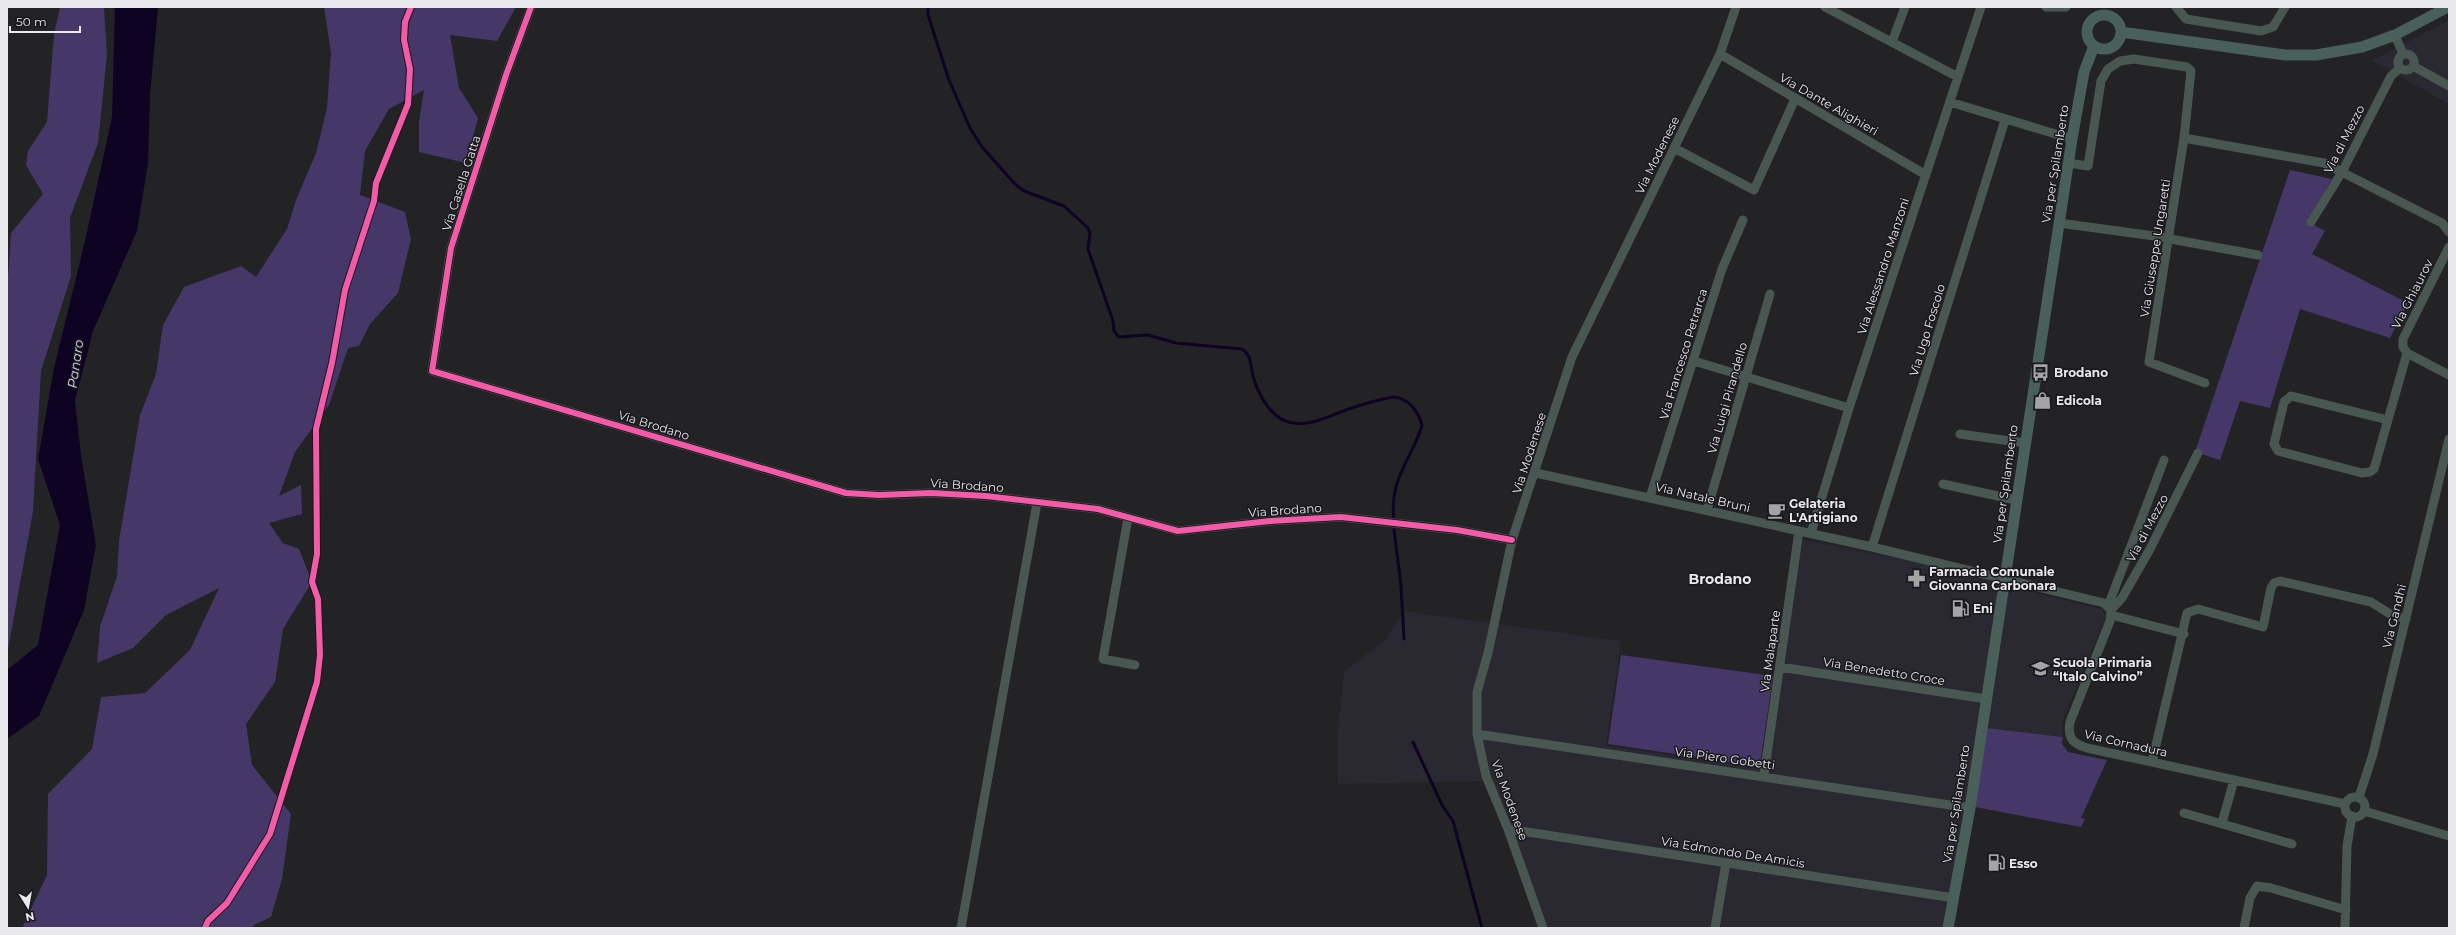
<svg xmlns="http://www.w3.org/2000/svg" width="2456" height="935" font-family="Montserrat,sans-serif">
  <rect width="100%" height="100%" fill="#232225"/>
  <!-- built -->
  <path fill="#2a2831" d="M 2449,20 L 2449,104 L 2372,61 Z
    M 1794,538 L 2004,579 L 1955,928 L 1541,928 L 1488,781 L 1338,784 L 1338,729 L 1344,672 L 1387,638 L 1403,611 L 1621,641 L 1606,746 L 1761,768 Z
    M 2020,589 L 2102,609 L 2106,616 L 2062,722 L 2063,737 L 1986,728 L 2008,594 Z"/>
  <!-- green -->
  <path fill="#463769" d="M 60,7 L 104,7 L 107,55 L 98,143 L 70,218 L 71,276 L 41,371 L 33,511 L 7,655 L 7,293 L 11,233 L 43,194 L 26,165 L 28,151 L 47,122 L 54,34 Z
    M 324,7 L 516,7 L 497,41 L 450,35 L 459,88 L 478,118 L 466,163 L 419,152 L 419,121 L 424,90 L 389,109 L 365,151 L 360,195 L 405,212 L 411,239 L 398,293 L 370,324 L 359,346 L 348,348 L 329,405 L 295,452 L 279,496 L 301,485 L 302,514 L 269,523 L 283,543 L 299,549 L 312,582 L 283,629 L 275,682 L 246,724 L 252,765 L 291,814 L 282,879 L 271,917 L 254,925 L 253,928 L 25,928 L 23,926 L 47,875 L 48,794 L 92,749 L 101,697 L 145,693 L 190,650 L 219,588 L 166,615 L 133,648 L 97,663 L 100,627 L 117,576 L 119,541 L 140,415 L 156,374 L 163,325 L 184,287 L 241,266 L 256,277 L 287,229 L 296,200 L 316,153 L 327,108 L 331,53 Z
    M 2290,170 L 2332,179 L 2307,221 L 2325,231 L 2312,254 L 2408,303 L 2390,338 L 2300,309 L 2270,408 L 2240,401 L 2220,460 L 2195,452 Z
    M 1621,655 L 1773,676 L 1760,764 L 1757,766 L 1608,744 Z
    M 1986,728 L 2063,737 L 2062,744 L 2068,752 L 2107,760 L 2081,818 L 2085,819 L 2081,827 L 1975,807 Z"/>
  <!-- water -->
  <path fill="#0f0324" d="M 115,7 L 158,7 L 150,95 L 148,163 L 137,231 L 93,331 L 75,401 L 81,455 L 96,545 L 84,610 L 39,716 L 7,739 L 7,670 L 38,645 L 60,525 L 38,459 L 54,368 L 85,241 L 112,117 Z"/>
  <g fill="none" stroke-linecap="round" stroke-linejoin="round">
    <!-- stream -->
    <path stroke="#0f0324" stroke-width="3" d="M 928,7 L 928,15 L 949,80 L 970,128 L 982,147 L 1015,184 L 1024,191 L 1064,206 L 1087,227 L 1090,233 L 1088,249 L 1113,321 L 1114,331 L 1119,337 L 1148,335 L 1176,343 L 1242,349 C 1252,355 1250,365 1253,376 C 1258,394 1271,420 1293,423 C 1312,426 1331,415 1349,409 C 1363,404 1378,400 1393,397 C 1409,398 1419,412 1422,426 C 1410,462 1389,479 1394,520
      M 1394,530 L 1401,586 L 1404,639
      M 1413,742 L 1442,805 L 1453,821 L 1482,928"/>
    <!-- minor -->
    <path stroke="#495752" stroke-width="9" d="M 531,7 L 506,75 L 451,248 L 432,371 L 846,493 L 879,495 L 931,493 L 986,496 L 1098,509 L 1178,531 L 1270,521 L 1341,517 L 1457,530 L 1512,540
      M 1825,7 L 1958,77
      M 2046,7 L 2066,7
      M 2176,7 L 2186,19 L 2261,31 L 2273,27 L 2285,7
      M 2395,35 L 2403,54
      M 1892,42 L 1905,7
      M2398 62a8 8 0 1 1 16 0a8 8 0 1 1-16 0Z
      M 1720,54 L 1926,175
      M 2413,66 L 2449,86
      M 1950,102 L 2072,139
      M 2184,138 L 2324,163 L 2442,223 L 2449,232
      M 1674,148 L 1754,190 L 1795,99
      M 2068,163 L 2088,166 L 2101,81 L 2108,69 L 2120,61 L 2134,59 L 2187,67 L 2191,71 L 2184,138 L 2149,362 L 2205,383
      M 2311,222 L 2342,172 L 2391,76 L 2400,68
      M 2059,223 L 2154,236 L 2258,255
      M 2449,247 L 2403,339 L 2403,347 L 2407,353 L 2449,375
      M 1694,361 L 1849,408
      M 2388,420 L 2291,396 L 2284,402 L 2274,444 L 2278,451 L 2362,473 L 2370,472 L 2374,469 L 2407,353
      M 1960,434 L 2025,443
      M 1536,473 L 1872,547 L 2104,603 L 2111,610 L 2110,621 L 2070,722 C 2067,738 2073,744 2087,748 L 2345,804
      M 1943,484 L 2016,500
      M 1650,497 L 1722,269 L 1743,220
      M 1707,510 L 1770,294
      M 1128,518 L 1103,659 L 1135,665
      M 1811,533 L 1849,408 L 1981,7
      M 1872,547 L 2005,120
      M 2108,606 L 2164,460
      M 2111,610 L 2122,598 L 2150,549 L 2198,453
      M 2111,615 L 2184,634
      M 1780,667 L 1986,699
      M 1477,734 L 1970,808
      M 2152,762 L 2187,613 L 2198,609 L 2263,627 L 2271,588 L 2274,583 L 2280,581 L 2371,602 L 2390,614 L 2406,619
      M 1764,775 L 1799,531
      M 2359,797 L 2373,754 L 2449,439
      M2345 807a10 10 0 1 1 20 0a10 10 0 1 1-20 0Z
      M 2364,811 L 2449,836
      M 2184,813 L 2292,844
      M 2222,823 L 2234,780
      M 1508,829 L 1954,898
      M 961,928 L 1037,503
      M 1543,928 L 1508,829 L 1486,776 L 1477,734 L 1477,692 L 1488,653 L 1512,540 L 1572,357 L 1720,54 L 1736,7
      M 1715,928 L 1726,863
      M 2244,928 L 2250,898 L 2257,886 L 2271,888 L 2346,910
      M 2345,928 L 2347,846 L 2352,816"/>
    <!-- major -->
    <path stroke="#495f59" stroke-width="11" d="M2087 32a17 17 0 1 1 34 0a17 17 0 1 1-34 0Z
      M 2121,32 L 2285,55 L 2316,55 L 2362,47 L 2395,35 L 2448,7
      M 1948,928 L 1970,808 L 2072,139 L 2084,72 L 2094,46"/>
    <defs>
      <path id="cycleway" d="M 531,7 L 506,75 L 451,248 L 432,371 L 846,493 L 879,495 L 931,493 L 986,496 L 1098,509 L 1178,531 L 1270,521 L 1341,517 L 1457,530 L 1512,540
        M 205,928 L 208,921 L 227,903 L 270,834 L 317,682 L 320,655 L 318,599 L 312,582 L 317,554 L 316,429 L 332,363 L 345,290 L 374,201 L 376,183 L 408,104 L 410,69 L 404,40 L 405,22 L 411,7"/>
    </defs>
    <!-- cycleway casing -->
    <use href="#cycleway" stroke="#19181d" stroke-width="8"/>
    <!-- cycleway -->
    <use href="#cycleway" stroke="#f35aa7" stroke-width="6"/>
  </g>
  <!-- icons -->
  <defs>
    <symbol id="bus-bare" viewBox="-9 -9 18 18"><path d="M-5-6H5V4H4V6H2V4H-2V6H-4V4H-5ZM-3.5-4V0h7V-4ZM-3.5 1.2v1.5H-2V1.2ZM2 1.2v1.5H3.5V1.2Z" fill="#a4a3a6" stroke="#19181d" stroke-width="2.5" paint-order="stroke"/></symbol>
    <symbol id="shop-bare" viewBox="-9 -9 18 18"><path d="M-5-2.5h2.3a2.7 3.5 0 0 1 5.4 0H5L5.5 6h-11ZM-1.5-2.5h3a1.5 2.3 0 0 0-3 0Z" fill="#a4a3a6" stroke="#19181d" stroke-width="2.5" paint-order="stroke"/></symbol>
    <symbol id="cafe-bare" viewBox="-9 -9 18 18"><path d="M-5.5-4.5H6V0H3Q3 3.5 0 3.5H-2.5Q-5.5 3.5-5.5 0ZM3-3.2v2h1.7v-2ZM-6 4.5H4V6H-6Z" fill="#a4a3a6" stroke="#19181d" stroke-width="2.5" paint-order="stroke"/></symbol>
    <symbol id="pharmacy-bare" viewBox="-9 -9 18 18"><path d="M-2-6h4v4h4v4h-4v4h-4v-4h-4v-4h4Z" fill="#a4a3a6" stroke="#19181d" stroke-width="2.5" paint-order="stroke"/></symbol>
    <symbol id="fuel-bare" viewBox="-9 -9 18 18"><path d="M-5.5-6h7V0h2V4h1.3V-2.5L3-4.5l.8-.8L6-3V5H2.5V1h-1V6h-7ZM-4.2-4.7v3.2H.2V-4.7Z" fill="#a4a3a6" stroke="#19181d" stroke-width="2.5" paint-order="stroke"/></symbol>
    <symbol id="school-bare" viewBox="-9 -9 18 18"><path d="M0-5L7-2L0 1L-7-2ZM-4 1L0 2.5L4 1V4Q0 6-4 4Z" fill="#a4a3a6" stroke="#19181d" stroke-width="2.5" paint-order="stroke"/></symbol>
  </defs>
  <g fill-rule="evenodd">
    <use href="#bus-bare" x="2028" y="360" width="25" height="25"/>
    <use href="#shop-bare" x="2030" y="388" width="25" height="25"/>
    <use href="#cafe-bare" x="1764" y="498" width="25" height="25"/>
    <use href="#pharmacy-bare" x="1904" y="566" width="25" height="25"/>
    <use href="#fuel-bare" x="1948" y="596" width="25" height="25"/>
    <use href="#school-bare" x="2028" y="656" width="25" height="25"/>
    <use href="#fuel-bare" x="1984" y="850" width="25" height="25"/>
  </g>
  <g text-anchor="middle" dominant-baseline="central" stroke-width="3" stroke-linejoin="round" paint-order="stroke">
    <!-- street labels -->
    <g font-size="12" fill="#e9e8ec" stroke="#19181d">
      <text transform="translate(1829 104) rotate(30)">Via Dante Alighieri</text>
      <text transform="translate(2344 139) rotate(-63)">Via di Mezzo</text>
      <text transform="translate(1657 155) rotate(-64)">Via Modenese</text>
      <text transform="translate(2055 164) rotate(-81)">Via per Spilamberto</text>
      <text transform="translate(461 183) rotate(-72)">Via Casella Gatta</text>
      <text transform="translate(2155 248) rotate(-81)">Via Giuseppe Ungaretti</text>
      <text transform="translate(1883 266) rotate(-72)">Via Alessandro Manzoni</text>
      <text transform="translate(2412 294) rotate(-63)">Via Ghiaurov</text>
      <text transform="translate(1927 330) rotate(-73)">Via Ugo Foscolo</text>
      <text transform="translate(1683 354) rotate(-73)">Via Francesco Petrarca</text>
      <text transform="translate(1727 398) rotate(-74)">Via Luigi Pirandello</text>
      <text transform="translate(654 425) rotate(17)">Via Brodano</text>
      <text transform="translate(1529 453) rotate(-72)">Via Modenese</text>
      <text transform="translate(2005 484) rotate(-82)">Via per Spilamberto</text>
      <text transform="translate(967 485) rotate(4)">Via Brodano</text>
      <text transform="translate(1703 497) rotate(13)">Via Natale Bruni</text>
      <text transform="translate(1285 510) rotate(-4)">Via Brodano</text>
      <text transform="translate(2147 528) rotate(-62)">Via di Mezzo</text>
      <text transform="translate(2394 616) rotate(-76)">Via Gandhi</text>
      <text transform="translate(1770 651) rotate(-82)">Via Malaparte</text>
      <text transform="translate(1884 671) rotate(9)">Via Benedetto Croce</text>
      <text transform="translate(2126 743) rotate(13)">Via Cornadura</text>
      <text transform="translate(1725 758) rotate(8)">Via Piero Gobetti</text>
      <text transform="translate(1510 800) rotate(70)">Via Modenese</text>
      <text transform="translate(1956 804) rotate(-81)">Via per Spilamberto</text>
      <text transform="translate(1733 852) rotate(9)">Via Edmondo De Amicis</text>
    </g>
    <!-- poi labels -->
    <g font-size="12" font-weight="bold" fill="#e9e8ec" stroke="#19181d" text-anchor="start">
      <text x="2054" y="372">Brodano</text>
      <text x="2056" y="400">Edicola</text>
      <text x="1789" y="503">Gelateria<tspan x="1789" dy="14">L'Artigiano</tspan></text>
      <text x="1929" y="571">Farmacia Comunale<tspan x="1929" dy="14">Giovanna Carbonara</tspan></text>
      <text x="1973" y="608">Eni</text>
      <text x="2053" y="662">Scuola Primaria<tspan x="2053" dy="14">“Italo Calvino”</tspan></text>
      <text x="2009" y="863">Esso</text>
    </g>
    <!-- water labels -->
    <g font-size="13" font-style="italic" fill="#dfdaf1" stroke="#19181d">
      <text transform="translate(75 364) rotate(-82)">Panaro</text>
    </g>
    <!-- quarter labels -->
    <g font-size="14" font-weight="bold" fill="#e9e8ec" stroke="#19181d">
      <text x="1720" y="579">Brodano</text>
    </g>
  </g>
  <!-- border -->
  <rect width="2456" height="935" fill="none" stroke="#e9e8ec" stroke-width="16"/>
  <!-- north arrow -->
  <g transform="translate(28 907) rotate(169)" stroke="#19181d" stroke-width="3" paint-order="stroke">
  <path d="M0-3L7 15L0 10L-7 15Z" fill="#e9e8ec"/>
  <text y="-6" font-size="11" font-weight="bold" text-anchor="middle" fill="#e9e8ec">N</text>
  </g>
  <!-- scale -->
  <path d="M10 26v6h70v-6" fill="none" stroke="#e9e8ec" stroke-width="2"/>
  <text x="16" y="26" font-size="12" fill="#e9e8ec" stroke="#19181d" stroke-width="3" paint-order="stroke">50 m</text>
</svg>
